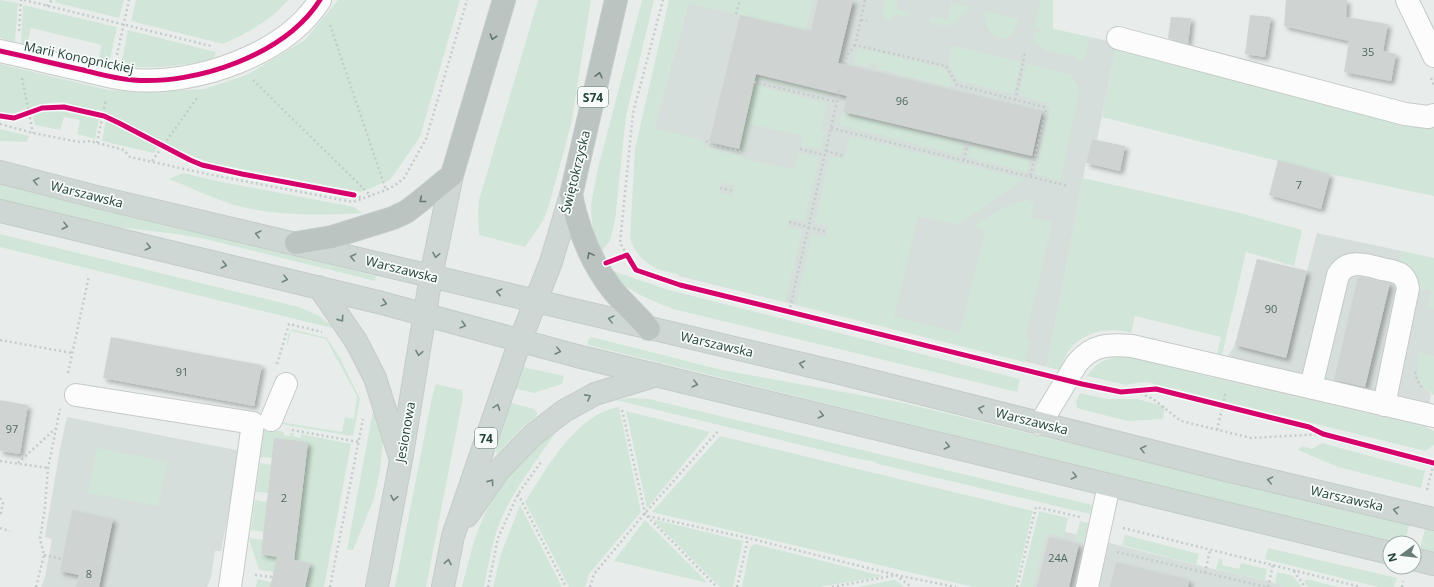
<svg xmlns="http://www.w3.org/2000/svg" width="1434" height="587" font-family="'Open Sans',sans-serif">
  <defs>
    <filter id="shadow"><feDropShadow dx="3.5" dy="3.5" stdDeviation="2" flood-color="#0004"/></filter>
  </defs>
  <rect width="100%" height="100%" fill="#e8edeb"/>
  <!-- built -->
  <path fill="#d6dedb" d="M 689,0 L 1053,0 L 1053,29 L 1117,43 L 1097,140 L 1092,139 L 1086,163 L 1047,367 L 679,276 L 654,128 Z
    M 1317,233 L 1402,251 L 1400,260 L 1413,272 L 1418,280 L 1421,289 L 1432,291 L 1428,308 L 1434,309 L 1434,357 L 1419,353 L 1424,388 L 1431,394 L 1426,427 L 1214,378 L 1235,345 L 1257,259 L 1307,271 Z
    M 67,417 L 241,451 L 221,551 L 215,551 L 211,578 L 207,587 L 41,587 L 45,577 L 52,539 L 45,537 L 60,449 Z
    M 1047,527 L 1196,565 L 1265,580 L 1285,587 L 1032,587 Z"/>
  <!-- green -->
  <path fill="#d1e6d8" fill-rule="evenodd" d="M 0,0 L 18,3 L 15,42 L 3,39 L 0,37 Z
    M 56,0 L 124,0 L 119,18 L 54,2 Z
    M 136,0 L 288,0 C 271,21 247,33 223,44 L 131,21 Z
    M 338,0 L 460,0 L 420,137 L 390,180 L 361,192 L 211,163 L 190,155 L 104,113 L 76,106 L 62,102 L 48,103 L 9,115 L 0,113 L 0,64 L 108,90 L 150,92 L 204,89 L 247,75 L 305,40 Z
    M 538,0 L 591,0 L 571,125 L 549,205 L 543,221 L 525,247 L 479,235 L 478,212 L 479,200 Z
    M 642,0 L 654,0 L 626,116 L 615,221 L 610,241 L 601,252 L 594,239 L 592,223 L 591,205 L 597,172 Z
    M 669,0 L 813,0 L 806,30 L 688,3 L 654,128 L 703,140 L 703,146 L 742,156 L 742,158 L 794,170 L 799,153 L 819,158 L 804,221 L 790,218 L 788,228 L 802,231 L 785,302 L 660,270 C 646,264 633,253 630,237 L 635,149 ZM 722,182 L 735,186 L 733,196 L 719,193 Z
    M 884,0 L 898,0 L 896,8 L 912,13 L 907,17 L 894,15 L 891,19 L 887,20 L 882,13 Z
    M 1041,0 L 1053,0 L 1053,29 L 1090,37 L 1083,63 L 1072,56 L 1045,50 L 1037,44 L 1035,41 L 1034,31 L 1039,33 L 1040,28 L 1035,26 Z
    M 951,3 L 968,7 C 966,12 963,17 958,20 C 951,26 937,28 930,20 L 931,16 L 948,20 Z
    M 23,5 L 117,27 L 109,64 L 98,62 L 102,45 L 31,28 L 27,45 L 21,43 Z
    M 985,11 L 1019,19 C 1017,24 1016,29 1012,33 C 997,50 983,26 985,11 Z
    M 128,30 L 216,52 L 214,58 C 180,67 155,69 121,66 Z
    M 1117,43 L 1434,122 L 1434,196 L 1330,174 L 1102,117 Z
    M 952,46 L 1021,62 L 1013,94 L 958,80 L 948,63 Z
    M 858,48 L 944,68 L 952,81 L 950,87 L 877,69 L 878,64 L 869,62 L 867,67 L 854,64 Z
    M 1027,63 L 1070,75 L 1077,84 L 1079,92 L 1060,180 L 1035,174 L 1050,110 L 1046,103 L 1019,95 Z
    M 755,76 L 830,94 L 829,96 L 755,78 Z
    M 753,84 L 827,104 L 821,130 L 825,131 L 820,150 L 801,145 L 803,136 L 750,124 L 744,150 L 739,149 Z
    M 55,109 L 99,119 L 95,139 L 77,134 L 80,120 L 64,117 L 60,130 L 35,125 L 33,117 C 38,110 48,109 55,109 Z
    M 843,113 L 964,143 L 961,155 L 840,125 Z
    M 106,120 L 158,147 L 154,153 L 102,141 Z
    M 0,129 L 29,136 L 27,142 L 0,141 Z
    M 850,136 L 1024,179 L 958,225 L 918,216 L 894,316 L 960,333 L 985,231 L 976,227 L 976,224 L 1005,207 L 1027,199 L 1034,205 L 1031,218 L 1052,222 L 1026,336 L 1030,341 L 1024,362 L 796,305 L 812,234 L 826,237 L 828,226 L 815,223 L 830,156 L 844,159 Z
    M 971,145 L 1030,160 L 1027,172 L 968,157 Z
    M 183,173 L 217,181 L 354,207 L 362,213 C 320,216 272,216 231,204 C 210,197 189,187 169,179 Z
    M 1083,178 L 1240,213 L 1302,230 L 1294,266 L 1246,252 L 1222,355 L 1217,354 L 1221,337 L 1135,316 L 1131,333 C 1110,327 1087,330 1071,348 C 1066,354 1063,362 1060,370 L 1047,367 Z
    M 0,184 L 149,219 L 376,276 L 375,281 L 205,239 L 176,234 L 110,226 L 0,201 Z
    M 0,234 L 299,307 L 319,316 L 336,329 L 0,247 Z
    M 1402,251 L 1434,258 L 1434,309 L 1428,308 L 1432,291 L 1421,289 C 1417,276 1410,268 1400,260 Z
    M 613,271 L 669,290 L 1020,379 L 1017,392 L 673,309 C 657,302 618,289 613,271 Z
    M 292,329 L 327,338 L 340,358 L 360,399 L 353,436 L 280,424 L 280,422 L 342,432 L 345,417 L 354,419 L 357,396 L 326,339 L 291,331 L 287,347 C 287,341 287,333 292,329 Z
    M 591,337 L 722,370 L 899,402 L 1409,525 L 1405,543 L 1393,543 L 588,345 L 588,340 Z
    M 1419,352 L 1434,357 L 1434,395 C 1417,387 1415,369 1419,352 Z
    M 1130,356 L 1214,378 L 1426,427 L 1434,431 L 1434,445 L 1425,451 L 1147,382 L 1137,383 L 1126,385 L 1087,376 C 1100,358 1109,358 1130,356 Z
    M 523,367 L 564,376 L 562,384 L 534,393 L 516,389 Z
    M 436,384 L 462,390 L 463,397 L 426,587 L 395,587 L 432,397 Z
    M 1080,393 L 1107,399 L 1137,399 L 1165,406 L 1163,419 L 1127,421 L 1077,408 L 1076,401 Z
    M 629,398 L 649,399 L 1092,505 L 1090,514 L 878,464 L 872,461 L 863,460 L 616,400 Z
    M 375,400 L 381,424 L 383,441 L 380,471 L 374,499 L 353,550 L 347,550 Z
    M 511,403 L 534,409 L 537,413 L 536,417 L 525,425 L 497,454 C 493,445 508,413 511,403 Z
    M 619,407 L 641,512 L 589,574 L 585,587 L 569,587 L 525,502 C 546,469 577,413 619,407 Z
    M 626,411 L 710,432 L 647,508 Z
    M 264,428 L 284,432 L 284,435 L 290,436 L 291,433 L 294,433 L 293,436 L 300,438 L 301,434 L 351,444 L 324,587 L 305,587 L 310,564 L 294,560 L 308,443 L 272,458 L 260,457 Z
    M 558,429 C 536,462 510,493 497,530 C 491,548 488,568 484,587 L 462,587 C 469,560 475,531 489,506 C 504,477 532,448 558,429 Z
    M 720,436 L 1033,511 L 1015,587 L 973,587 L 652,512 Z
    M 1322,443 L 1425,471 L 1421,488 L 1338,467 L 1298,450 L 1302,446 L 1312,449 Z
    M 97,448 L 167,462 L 158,506 L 88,493 Z
    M 260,463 L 271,465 L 268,493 L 256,492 Z
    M 255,500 L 267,502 L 264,532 L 251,530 Z
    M 520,505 L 562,587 L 493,587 L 501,554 Z
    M 1039,511 L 1068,518 L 1064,537 L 1047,533 L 1033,587 L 1020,587 Z
    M 645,520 L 708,583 L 614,561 Z
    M 656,520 L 743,541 L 733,587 L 720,587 L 654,521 Z
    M 1080,521 L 1097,525 L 1093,545 L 1075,541 Z
    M 1425,529 L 1434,531 L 1434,552 L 1420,548 Z
    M 1125,535 L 1199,554 L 1196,565 L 1122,545 Z
    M 250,538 L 263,540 L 261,554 L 277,557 L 274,572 L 259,570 L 250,542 Z
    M 755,544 L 883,576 L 819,587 L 742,587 L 750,547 Z
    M 1268,548 L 1397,578 L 1394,587 L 1378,587 L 1265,559 Z
    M 1219,559 L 1223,560 L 1222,565 L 1239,569 L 1241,563 L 1267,569 L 1265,580 L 1216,569 Z
    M 1277,572 L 1293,576 L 1302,587 L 1285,587 L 1275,584 Z
    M 257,579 L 271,582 L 270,587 L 256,587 Z
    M 895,580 L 904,587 L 857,587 Z
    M 1305,580 L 1311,580 L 1338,587 L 1308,587 L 1305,583 Z"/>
  <!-- building -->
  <path fill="#cfd4d2" filter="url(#shadow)" d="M 818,0 L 853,0 L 838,63 L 1042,111 L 1032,156 L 844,112 L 847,96 L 756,74 L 739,149 L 709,142 L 740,15 L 811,31 Z
    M 1286,0 L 1347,0 L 1346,17 L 1388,24 L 1383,51 L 1396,54 L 1391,81 L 1344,72 L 1349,41 L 1284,26 Z
    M 1250,15 L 1271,17 L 1265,57 L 1245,54 Z
    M 1171,17 L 1191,18 L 1188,44 L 1168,38 Z
    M 1092,139 L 1125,146 L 1120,171 L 1086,163 Z
    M 1278,160 L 1330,174 L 1321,209 L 1269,195 Z
    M 1257,259 L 1307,271 L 1286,358 L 1235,345 Z
    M 1358,277 L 1390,283 L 1365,387 L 1334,380 Z
    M 111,337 L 262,365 L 254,406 L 103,378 Z
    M 0,400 L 28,405 L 20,454 L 0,451 Z
    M 274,438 L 308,442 L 294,560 L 310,563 L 305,587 L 270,587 L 277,557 L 261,554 Z
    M 72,510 L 113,519 L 99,587 L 76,587 L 79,575 L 60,571 Z
    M 1049,537 L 1079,544 L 1069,587 L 1037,587 Z
    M 1116,562 L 1189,580 L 1188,587 L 1110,587 Z"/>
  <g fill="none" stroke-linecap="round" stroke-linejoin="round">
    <defs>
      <path id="minor" d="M 1407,0 L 1434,56
        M 1118,38 L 1405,114 L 1428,117 L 1434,115
        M 0,51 C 28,57 55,64 83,70 C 99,74 116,79 133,80 C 196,85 285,55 320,0
        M 1311,387 L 1338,275 C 1347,258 1367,265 1382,269 C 1387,270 1395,271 1400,274 C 1405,277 1407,282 1408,288 L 1384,405
        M 76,395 L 253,423 L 230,587
        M 271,420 L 286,384
        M 1040,424 L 1077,363 C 1093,344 1109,344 1132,346 L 1434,416
        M 1087,587 L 1109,485"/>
      <path id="major" d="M 0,172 L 97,197 L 840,373 L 1222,469 L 1434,519
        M 0,211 L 382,303 L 577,356 L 1390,553
        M 319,287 L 356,341 L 375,378 L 399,454
        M 467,516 L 499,470 L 533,435 L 564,411 L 595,394 L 657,375
        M 1414,559 L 1434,564
        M 377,587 L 401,460 L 431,276 L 452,175
        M 443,587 L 453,536 L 520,341 L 551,262 L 571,195"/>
      <path id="highway" d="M 616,0 L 571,195 C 578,229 589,259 611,288 C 622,302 637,315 649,329
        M 296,243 L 332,237 L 393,218 L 406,212 L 419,202 L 452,175 L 504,0"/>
    </defs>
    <!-- minor casing -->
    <use href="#minor" stroke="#c5cac8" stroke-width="24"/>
    <!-- major casing -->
    <use href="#major" stroke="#c3ccc9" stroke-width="24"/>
    <!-- highway casing -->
    <use href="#highway" stroke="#c3ccc9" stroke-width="24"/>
    <!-- path -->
    <path stroke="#c3ccca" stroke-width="2.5" stroke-dasharray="2 3" stroke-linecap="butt" d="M 24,0 L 211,46
      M 865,0 L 855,45 L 946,66 L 957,85 L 1044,107 L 1046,111 L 1030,177
      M 47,6 L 52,0
      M 736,14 L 740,0
      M 861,20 L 867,21
      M 330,25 L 386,190
      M 19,31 L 21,0
      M 117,55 L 129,0
      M 845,64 L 847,55 L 855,45
      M 22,78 L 33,133
      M 1431,78 L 1434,85
      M 253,80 L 371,196
      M 754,82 L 837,102
      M 1015,100 L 1025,53
      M 0,124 L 33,133 L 79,142 L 90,141 L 124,150 L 130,157 L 207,174 L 353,202 L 386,190 L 394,186 L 404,178 L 426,139 L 467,0
      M 831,128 L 1068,186
      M 706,141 L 709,144 L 743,152
      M 97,143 L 106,99
      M 800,149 L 825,155
      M 826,151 L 845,156
      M 964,160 L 968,141
      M 152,161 L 197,98
      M 720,188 L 734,191
      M 354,195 L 363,198
      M 789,222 L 827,232
      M 627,255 L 620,243 L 633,113 L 663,0
      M 789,312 L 840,88
      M 0,340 L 72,353
      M 277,364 L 289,324 L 322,332
      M 1415,372 L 1417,380 L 1423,389
      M 68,373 L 89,276
      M 1136,391 L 1153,399 L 1181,421 L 1251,438 L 1323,434
      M 622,410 L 645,513 L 647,516 L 748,538 L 896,575 L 956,587
      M 292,430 L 359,442
      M 1217,430 L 1226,391
      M 0,461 L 48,468
      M 18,463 L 55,429
      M 1427,490 L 1434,462
      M 518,494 L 566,587
      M 0,498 L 3,503 L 0,517
      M 647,516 L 717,587
      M 0,528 L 10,531
      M 1123,528 L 1361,587
      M 1117,552 L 1266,587
      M 44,555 L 62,559
      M 1294,571 L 1305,587
      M 1205,573 L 1210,550
      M 255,575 L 272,577
      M 36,587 L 44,555 L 40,539 L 45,507 L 48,468 L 60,409
      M 330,587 L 363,419
      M 488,587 L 498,538 L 518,494 L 541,462
      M 590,587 L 594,574 L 645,513 L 719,430
      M 737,587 L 748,538
      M 832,587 L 896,575 L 911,587
      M 1017,587 L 1036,507 L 1080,517
      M 1268,587 L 1273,565
      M 1402,587 L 1403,581"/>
    <!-- minor -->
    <use href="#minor" stroke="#fcfcfc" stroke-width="22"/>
    <!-- major -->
    <use href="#major" stroke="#cfd7d5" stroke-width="22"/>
    <!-- highway -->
    <use href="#highway" stroke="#bcc4c2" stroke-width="22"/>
    <defs>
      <path id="cycleway" d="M 0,51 C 28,57 55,64 83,70 C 99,74 116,79 133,80 C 196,85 285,55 320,0
        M 0,116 L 14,118 L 42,108 L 64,107 L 104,116 L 119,123 L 190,160 L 202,165 L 242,174 L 354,195
        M 606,263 L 627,255 L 636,270 L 680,285 L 1082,384 L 1121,392 L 1156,389 L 1309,427 L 1323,434 L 1434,463"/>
    </defs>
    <!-- cycleway casing -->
    <use href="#cycleway" stroke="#f7fbf9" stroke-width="8"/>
    <!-- cycleway -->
    <use href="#cycleway" stroke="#d6006c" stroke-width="5"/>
  </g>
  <!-- one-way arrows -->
  <defs><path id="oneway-chevron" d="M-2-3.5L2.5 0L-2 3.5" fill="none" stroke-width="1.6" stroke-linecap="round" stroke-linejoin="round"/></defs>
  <g stroke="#617670">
    <use href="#oneway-chevron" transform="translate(493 37) rotate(107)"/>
    <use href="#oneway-chevron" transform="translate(599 75) rotate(-77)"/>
    <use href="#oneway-chevron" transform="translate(422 200) rotate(141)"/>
    <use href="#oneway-chevron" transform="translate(590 255) rotate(-118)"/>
  </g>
  <g stroke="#718580">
    <use href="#oneway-chevron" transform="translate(36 181) rotate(-166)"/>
    <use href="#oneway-chevron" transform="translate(65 226) rotate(14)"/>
    <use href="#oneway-chevron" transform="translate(258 234) rotate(-166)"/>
    <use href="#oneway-chevron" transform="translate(148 247) rotate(14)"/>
    <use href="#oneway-chevron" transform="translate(436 255) rotate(101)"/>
    <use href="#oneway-chevron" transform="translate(353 257) rotate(-167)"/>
    <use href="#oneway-chevron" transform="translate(224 265) rotate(13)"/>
    <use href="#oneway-chevron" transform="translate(285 279) rotate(14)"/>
    <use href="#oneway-chevron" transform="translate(499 292) rotate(-167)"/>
    <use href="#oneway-chevron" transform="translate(384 303) rotate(15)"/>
    <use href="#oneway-chevron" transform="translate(341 319) rotate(55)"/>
    <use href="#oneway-chevron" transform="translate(611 319) rotate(-166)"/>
    <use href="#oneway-chevron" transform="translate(463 325) rotate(15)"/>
    <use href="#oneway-chevron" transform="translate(558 351) rotate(14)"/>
    <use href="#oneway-chevron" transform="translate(419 353) rotate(100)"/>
    <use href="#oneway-chevron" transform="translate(802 364) rotate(-167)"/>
    <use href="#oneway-chevron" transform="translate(695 384) rotate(14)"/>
    <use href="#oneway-chevron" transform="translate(588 397) rotate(-28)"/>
    <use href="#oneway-chevron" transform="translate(497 407) rotate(-70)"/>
    <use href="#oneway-chevron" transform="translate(981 409) rotate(-166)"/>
    <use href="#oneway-chevron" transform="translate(821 415) rotate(14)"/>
    <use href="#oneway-chevron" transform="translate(947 446) rotate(14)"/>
    <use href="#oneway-chevron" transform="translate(1143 449) rotate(-166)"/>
    <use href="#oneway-chevron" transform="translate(1074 476) rotate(14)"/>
    <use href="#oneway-chevron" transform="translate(1270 480) rotate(-167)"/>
    <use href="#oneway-chevron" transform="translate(491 482) rotate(-55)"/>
    <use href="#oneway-chevron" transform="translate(394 498) rotate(101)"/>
    <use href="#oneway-chevron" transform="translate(1396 510) rotate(-167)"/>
    <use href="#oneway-chevron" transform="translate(448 562) rotate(-79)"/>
  </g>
  <g text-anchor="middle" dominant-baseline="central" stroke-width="3.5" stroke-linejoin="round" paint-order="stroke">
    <!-- number labels -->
    <g font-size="11" fill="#506761">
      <text x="1368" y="51">35</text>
      <text x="902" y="100">96</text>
      <text x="1299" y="184">7</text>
      <text x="1271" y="308">90</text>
      <text x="182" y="371">91</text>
      <text x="12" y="428">97</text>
      <text x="284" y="497">2</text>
      <text x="1058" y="557">24A</text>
      <text x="89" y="573">8</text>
    </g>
    <!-- shield labels -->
    <g fill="#f7fbf9" stroke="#637a73" stroke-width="1">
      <rect x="578" y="87" width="30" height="20" rx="3"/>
      <rect x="475" y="428" width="22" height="20" rx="3"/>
    </g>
    <g font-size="12" font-weight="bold" fill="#24423a">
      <text x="593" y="97">S74</text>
      <text x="486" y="438">74</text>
    </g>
    <!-- street labels -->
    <g font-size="13" fill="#24423a" stroke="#f7fbf9">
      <text transform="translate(79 57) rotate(12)">Marii Konopnickiej</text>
      <text transform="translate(575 172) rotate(-76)">Świętokrzyska</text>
      <text transform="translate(87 194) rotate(14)">Warszawska</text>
      <text transform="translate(402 269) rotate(14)">Warszawska</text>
      <text transform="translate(717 344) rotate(13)">Warszawska</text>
      <text transform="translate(1032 421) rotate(14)">Warszawska</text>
      <text transform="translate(405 432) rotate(-80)">Jesionowa</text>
      <text transform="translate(1347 498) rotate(13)">Warszawska</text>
    </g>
  </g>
  <!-- north arrow -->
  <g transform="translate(1402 555) rotate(255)"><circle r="19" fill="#f7fbf9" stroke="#a3b1ad"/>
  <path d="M0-3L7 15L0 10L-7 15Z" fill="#697e78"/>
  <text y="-6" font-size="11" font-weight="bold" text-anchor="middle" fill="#24423a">N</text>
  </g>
</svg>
